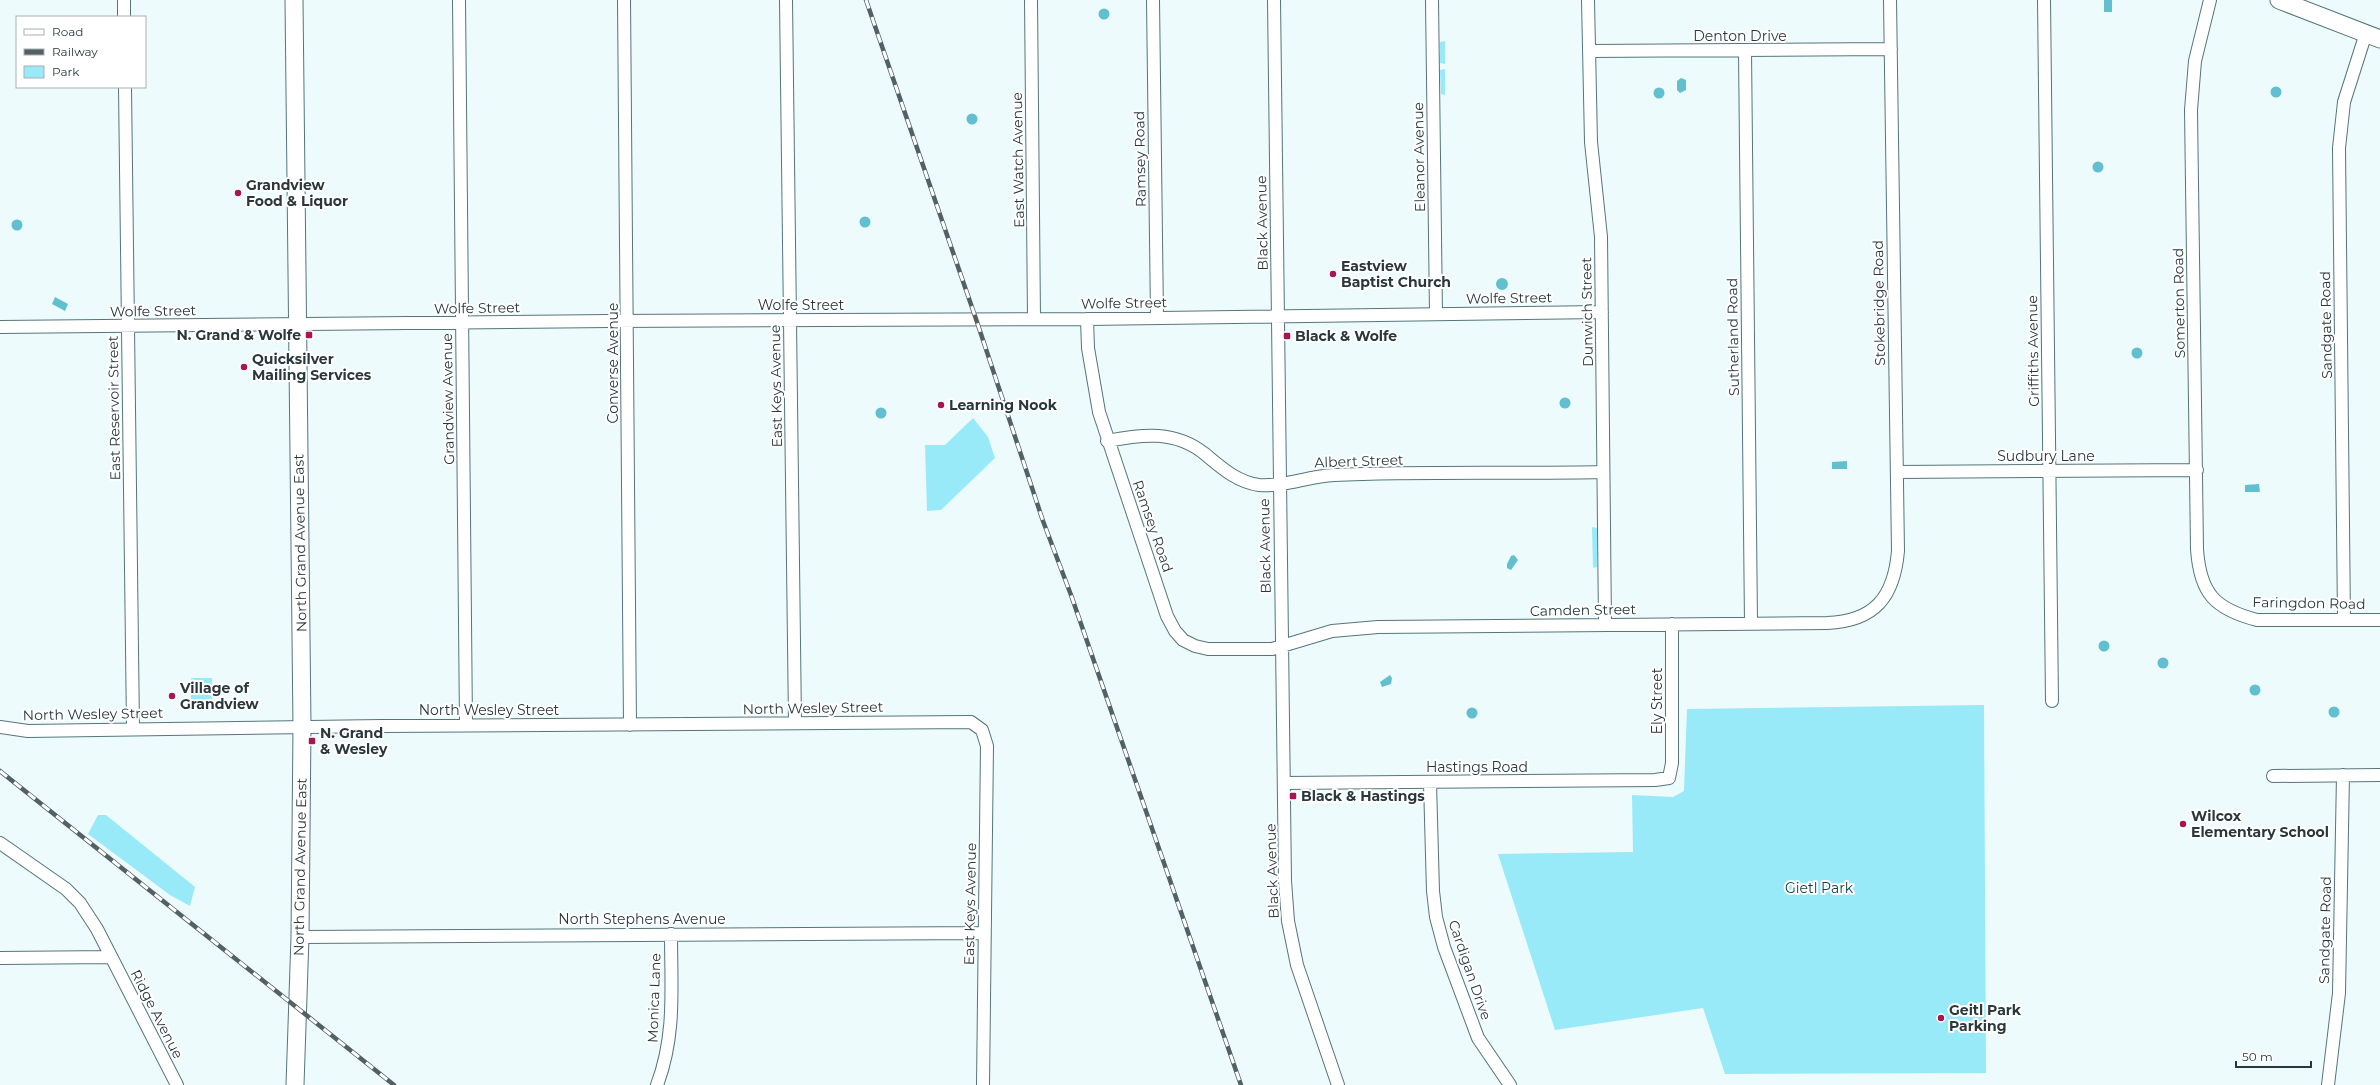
<svg xmlns="http://www.w3.org/2000/svg" width="2380" height="1085" font-family="Montserrat,sans-serif">
  <rect width="100%" height="100%" fill="#edfbfd"/>
  <!-- green -->
  <path fill="#98eaf9" d="M 1445,41 L 1445,64 L 1440,63 L 1440,42 Z
    M 1445,69 L 1445,95 L 1441,94 L 1440,70 Z
    M 973,418 L 988,437 L 995,458 L 941,510 L 927,511 L 925,445 L 945,445 Z
    M 1592,527 L 1597,528 L 1597,567 L 1593,568 Z
    M 191,678 L 212,678 L 212,708 L 191,708 Z
    M 1984,705 L 1986,1073 L 1725,1074 L 1703,1008 L 1555,1030 L 1498,854 L 1633,852 L 1632,795 L 1673,797 L 1684,791 L 1687,709 Z
    M 98,815 L 106,815 L 195,887 L 190,906 L 170,895 L 88,834 Z"/>
  <!-- water -->
  <path fill="#61bfcf" d="M 2104,0 L 2112,0 L 2112,12 L 2104,12 Z
    M1098.5 14a5.5 5.5 0 1 1 11 0a5.5 5.5 0 1 1-11 0Z
    M 1681,78 L 1686,80 L 1686,90 L 1680,93 L 1677,90 L 1677,81 Z
    M2270.5 92a5.5 5.5 0 1 1 11 0a5.5 5.5 0 1 1-11 0Z
    M1653.5 93a5.5 5.5 0 1 1 11 0a5.5 5.5 0 1 1-11 0Z
    M966.5 119a5.5 5.5 0 1 1 11 0a5.5 5.5 0 1 1-11 0Z
    M2092.5 167a5.5 5.5 0 1 1 11 0a5.5 5.5 0 1 1-11 0Z
    M859.5 222a5.5 5.5 0 1 1 11 0a5.5 5.5 0 1 1-11 0Z
    M11.5 225a5.5 5.5 0 1 1 11 0a5.5 5.5 0 1 1-11 0Z
    M1496 284a6 6 0 1 1 12 0a6 6 0 1 1-12 0Z
    M 55,297 L 68,304 L 65,311 L 52,304 Z
    M2131.5 353a5.5 5.5 0 1 1 11 0a5.5 5.5 0 1 1-11 0Z
    M1559.5 403a5.5 5.5 0 1 1 11 0a5.5 5.5 0 1 1-11 0Z
    M875.5 413a5.5 5.5 0 1 1 11 0a5.5 5.5 0 1 1-11 0Z
    M 1847,461 L 1847,469 L 1832,469 L 1832,462 Z
    M 2259,484 L 2260,492 L 2245,492 L 2245,485 Z
    M 1514,555 L 1518,560 L 1511,570 L 1507,568 L 1507,564 L 1511,556 Z
    M2098.5 646a5.5 5.5 0 1 1 11 0a5.5 5.5 0 1 1-11 0Z
    M2157.5 663a5.5 5.5 0 1 1 11 0a5.5 5.5 0 1 1-11 0Z
    M 1390,675 L 1392,678 L 1391,684 L 1382,687 L 1380,682 Z
    M2249.5 690a5.5 5.5 0 1 1 11 0a5.5 5.5 0 1 1-11 0Z
    M2328.5 712a5.5 5.5 0 1 1 11 0a5.5 5.5 0 1 1-11 0Z
    M1466.5 713a5.5 5.5 0 1 1 11 0a5.5 5.5 0 1 1-11 0Z"/>
  <g fill="none" stroke-linecap="round" stroke-linejoin="round">
    <defs>
      <path id="street" d="M 124,0 L 124,17
        M 459,0 L 466,725
        M 624,0 L 630,725
        M 786,0 L 795,723
        M 1031,0 L 1034,319
        M 1153,0 L 1157,317
        M 1274,0 L 1285,881 L 1288,921 L 1297,965 L 1338,1085
        M 1432,0 L 1436,314
        M 1588,0 L 1591,142 L 1601,237 L 1605,625
        M 2044,0 L 2052,701
        M 2210,0 L 2195,61 L 2191,110 L 2197,549 C 2200,594 2215,609 2257,620 L 2380,620
        M 1589,51 L 1891,49
        M 1745,51 L 1751,623
        M 125,87 L 133,728
        M 1087,319 L 1088,348 L 1099,412 L 1167,616 L 1175,631 L 1183,640 L 1195,646 L 1208,649 L 1272,649 L 1332,631 L 1378,627 L 1827,623 C 1875,621 1894,597 1898,551 L 1890,0
        M 0,327 L 610,321 L 1087,319 L 1602,312
        M 1107,441 C 1143,434 1175,430 1205,454 C 1222,468 1237,482 1259,485 C 1284,487 1309,476 1334,475 C 1424,471 1514,474 1603,472
        M 1897,472 L 2197,470
        M 2344,620 L 2339,148 L 2344,102 L 2366,33
        M 0,727 L 28,731 L 382,726 L 971,722 L 982,730 L 987,746 L 983,1085
        M 2273,776 L 2380,775
        M 1284,783 L 1655,780 L 1669,778 L 1672,763 L 1672,624
        M 1430,783 L 1433,891 L 1436,917 L 1444,947 L 1478,1038 L 1510,1085
        M 0,843 L 66,889 L 80,903 L 97,929 L 177,1085
        M 300,937 L 984,933
        M 0,958 L 111,957
        M 657,1085 C 676,1035 671,987 671,934
        M 2328,1085 L 2339,993 L 2343,775"/>
      <path id="secondary" d="M 294,0 L 302,727 L 300,937 L 295,1085
        M 2279,0 L 2380,39"/>
    </defs>
    <!-- street casing -->
    <use href="#street" stroke="#55757a" stroke-width="14"/>
    <!-- secondary casing -->
    <use href="#secondary" stroke="#55757a" stroke-width="19"/>
    <!-- street -->
    <use href="#street" stroke="#fff" stroke-width="12"/>
    <!-- secondary -->
    <use href="#secondary" stroke="#fff" stroke-width="17"/>
    <defs>
      <path id="rail" d="M 866,0 L 976,319 L 1043,521 L 1071,595 L 1241,1085
        M 0,771 L 394,1085"/>
    </defs>
    <!-- rail casing -->
    <use href="#rail" stroke="#536164" stroke-width="4.5"/>
    <!-- rail -->
    <use href="#rail" stroke="#fff" stroke-width="3" stroke-dasharray="9" stroke-linecap="butt"/>
  </g>
  <!-- markers -->
  <g fill="#a61554" stroke="#fff" stroke-width="1.5">
    <circle cx="238" cy="193" r="4"/>
    <circle cx="1333" cy="274" r="4"/>
    <rect x="305" y="331" width="8" height="8" rx="2"/>
    <rect x="1283" y="332" width="8" height="8" rx="2"/>
    <circle cx="244" cy="367" r="4"/>
    <circle cx="941" cy="405" r="4"/>
    <circle cx="172" cy="696" r="4"/>
    <rect x="308" y="737" width="8" height="8" rx="2"/>
    <rect x="1289" y="792" width="8" height="8" rx="2"/>
    <circle cx="2183" cy="824" r="4"/>
    <circle cx="1941" cy="1018" r="4"/>
  </g>
  <g text-anchor="middle" dominant-baseline="central" stroke-width="4" stroke-linejoin="round" paint-order="stroke">
    <!-- street labels -->
    <g font-size="14" fill="#2a383b" stroke="#fff">
      <text x="1740" y="36">Denton Drive</text>
      <text transform="translate(1419 157) rotate(-91)">Eleanor Avenue</text>
      <text transform="translate(1140 159) rotate(-91)">Ramsey Road</text>
      <text transform="translate(1018 160) rotate(-91)">East Watch Avenue</text>
      <text transform="translate(1262 223) rotate(-91)">Black Avenue</text>
      <text transform="translate(1509 298) rotate(-1)">Wolfe Street</text>
      <text transform="translate(1124 303) rotate(-1)">Wolfe Street</text>
      <text transform="translate(1879 303) rotate(-91)">Stokebridge Road</text>
      <text transform="translate(2179 303) rotate(-91)">Somerton Road</text>
      <text x="801" y="305">Wolfe Street</text>
      <text transform="translate(477 308) rotate(-1)">Wolfe Street</text>
      <text transform="translate(153 311) rotate(-1)">Wolfe Street</text>
      <text transform="translate(1587 312) rotate(-91)">Dunwich Street</text>
      <text transform="translate(2326 325) rotate(-91)">Sandgate Road</text>
      <text transform="translate(1733 337) rotate(-91)">Sutherland Road</text>
      <text transform="translate(2033 351) rotate(-91)">Griffiths Avenue</text>
      <text transform="translate(613 363) rotate(-90)">Converse Avenue</text>
      <text transform="translate(776 386) rotate(-91)">East Keys Avenue</text>
      <text transform="translate(448 399) rotate(-91)">Grandview Avenue</text>
      <text transform="translate(114 408) rotate(-91)">East Reservoir Street</text>
      <text x="2046" y="456">Sudbury Lane</text>
      <text transform="translate(1359 461) rotate(-2)">Albert Street</text>
      <text transform="translate(1153 526) rotate(71)">Ramsey Road</text>
      <text transform="translate(300 543) rotate(-91)">North Grand Avenue East</text>
      <text transform="translate(1265 546) rotate(-91)">Black Avenue</text>
      <text transform="translate(2309 603) rotate(1)">Faringdon Road</text>
      <text transform="translate(1583 610) rotate(-1)">Camden Street</text>
      <text transform="translate(1657 701) rotate(-90)">Ely Street</text>
      <text transform="translate(813 708) rotate(-1)">North Wesley Street</text>
      <text x="489" y="710">North Wesley Street</text>
      <text transform="translate(93 714) rotate(-1)">North Wesley Street</text>
      <text x="1477" y="767">Hastings Road</text>
      <text transform="translate(300 867) rotate(-89)">North Grand Avenue East</text>
      <text transform="translate(1272 871) rotate(-92)">Black Avenue</text>
      <text transform="translate(970 904) rotate(-89)">East Keys Avenue</text>
      <text x="642" y="919">North Stephens Avenue</text>
      <text transform="translate(2325 930) rotate(-89)">Sandgate Road</text>
      <text transform="translate(1470 970) rotate(71)">Cardigan Drive</text>
      <text transform="translate(654 998) rotate(-88)">Monica Lane</text>
      <text transform="translate(157 1014) rotate(63)">Ridge Avenue</text>
    </g>
    <!-- poi labels -->
    <g font-size="14" font-weight="bold" fill="#2a383b" stroke="#fff" text-anchor="start">
      <text x="246" y="185">Grandview<tspan x="246" dy="16">Food &amp; Liquor</tspan></text>
      <text x="1341" y="266">Eastview<tspan x="1341" dy="16">Baptist Church</tspan></text>
      <text x="301" y="335" text-anchor="end">N. Grand &amp; Wolfe</text>
      <text x="1295" y="336">Black &amp; Wolfe</text>
      <text x="252" y="359">Quicksilver<tspan x="252" dy="16">Mailing Services</tspan></text>
      <text x="949" y="405">Learning Nook</text>
      <text x="180" y="688">Village of<tspan x="180" dy="16">Grandview</tspan></text>
      <text x="320" y="733">N. Grand<tspan x="320" dy="16">&amp; Wesley</tspan></text>
      <text x="1301" y="796">Black &amp; Hastings</text>
      <text x="2191" y="816">Wilcox<tspan x="2191" dy="16">Elementary School</tspan></text>
      <text x="1949" y="1010">Geitl Park<tspan x="1949" dy="16">Parking</tspan></text>
    </g>
    <!-- park labels -->
    <g font-size="14" fill="#113d44" stroke="#fff">
      <text x="1819" y="888">Gietl Park</text>
    </g>
  </g>
  <!-- legend -->
  <rect x="16" y="16" width="130" height="72" fill="#ffffff" stroke="#aaafb1"/>
  <rect x="24" y="29" width="20" height="6" fill="#ffffff" stroke="#aaafb1"/>
  <text x="52" y="36" font-size="12" fill="#2a383b">Road</text>
  <rect x="24" y="49" width="20" height="6" fill="#536164" stroke="#aaafb1"/>
  <text x="52" y="56" font-size="12" fill="#2a383b">Railway</text>
  <rect x="24" y="66" width="20" height="12" fill="#98eaf9" stroke="#aaafb1"/>
  <text x="52" y="76" font-size="12" fill="#2a383b">Park</text>
  <!-- scale -->
  <path d="M2236 1061v6h75v-6" fill="none" stroke="#2a383b" stroke-width="2"/>
  <text x="2242" y="1061" font-size="12" fill="#2a383b" stroke="#ffffff" stroke-width="3" paint-order="stroke">50 m</text>
</svg>
